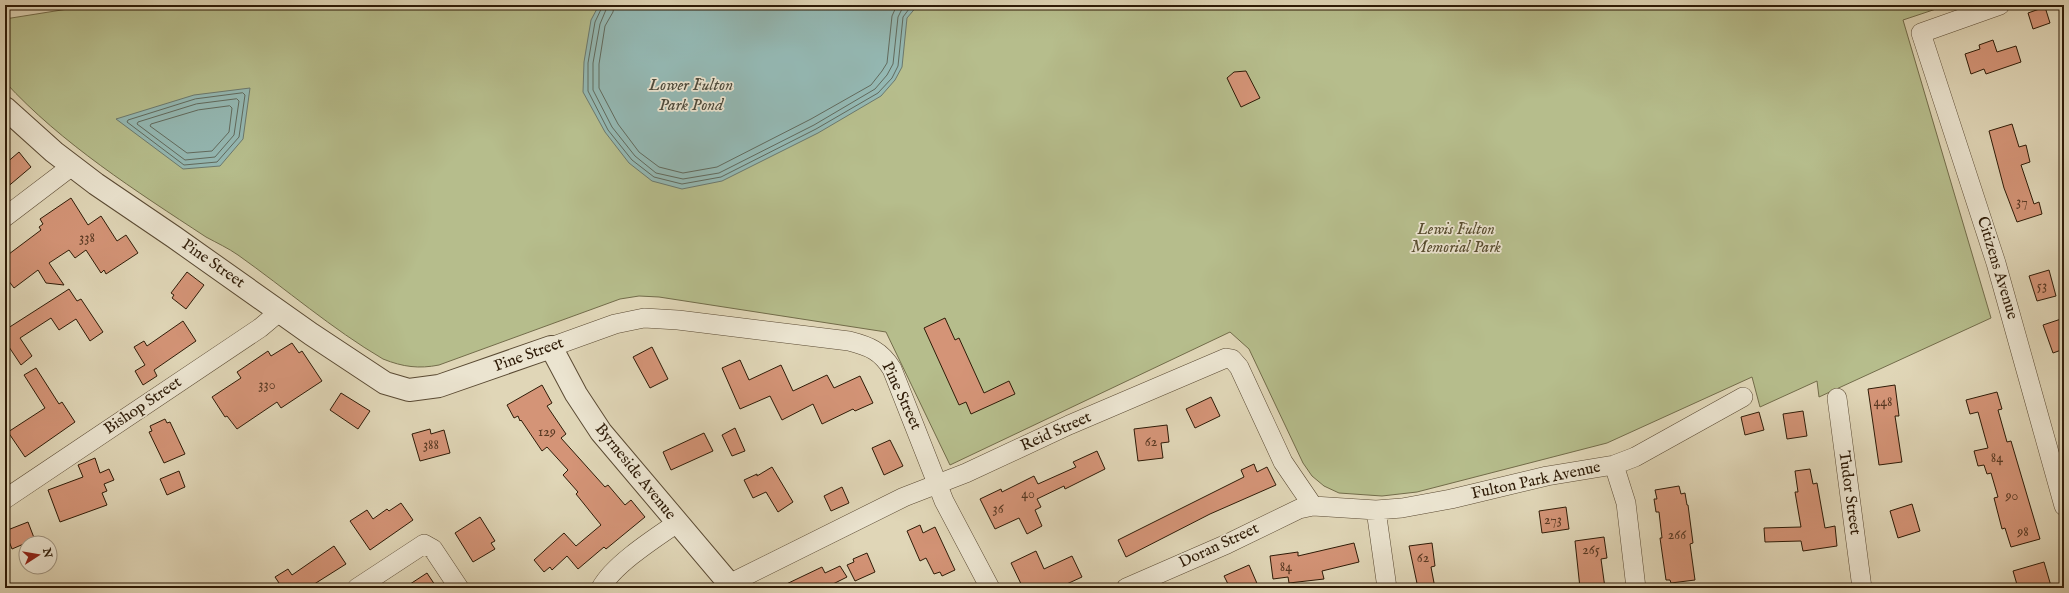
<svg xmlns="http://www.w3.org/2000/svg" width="2069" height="593" font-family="'IM FELL English',serif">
  <rect width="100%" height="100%" fill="#e0d6b7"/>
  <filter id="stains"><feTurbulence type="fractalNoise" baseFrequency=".005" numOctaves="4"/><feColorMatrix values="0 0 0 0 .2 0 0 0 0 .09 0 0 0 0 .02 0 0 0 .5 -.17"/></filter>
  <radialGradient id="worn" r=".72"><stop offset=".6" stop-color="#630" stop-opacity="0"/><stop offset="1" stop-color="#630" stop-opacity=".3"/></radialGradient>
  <!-- green -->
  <path fill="#b6bd8c" stroke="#726c4a" d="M 93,5 L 1948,5 L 1903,20 L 1991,318 L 1819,397 L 1817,381 L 1760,407 L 1752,377 L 1607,443 L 1417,492 L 1382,496 L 1339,493 L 1324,486 L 1312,476 L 1303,463 L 1249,349 L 1230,332 L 950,465 L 886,332 L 659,297 L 639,296 L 620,299 L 439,365 C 419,369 403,367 383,359 C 332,329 286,289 238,255 C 228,248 217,243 206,237 C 136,191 62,144 5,82 L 5,19 Z"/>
  <!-- water -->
  <path fill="#94b8b3" stroke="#6b796e" d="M 599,5 L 918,5 L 907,18 L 902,67 L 895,80 L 881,96 L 818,133 L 722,181 L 682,189 L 652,181 L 629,163 L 605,132 L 583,92 L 584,62 L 591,20 Z
    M 250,88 L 243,139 L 220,166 L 183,169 L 116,119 L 194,95 Z"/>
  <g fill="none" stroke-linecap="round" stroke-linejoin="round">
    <!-- shore -->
    <path stroke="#616a5d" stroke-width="1" d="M 603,5 L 595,22 L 588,63 L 588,91 L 608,130 L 632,160 L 654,177 L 682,184 L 721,177 L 816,129 L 878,93 L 892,78 L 898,66 L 903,17 L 912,5
      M 608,5 L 600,24 L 593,63 L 593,90 L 612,127 L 635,156 L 656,173 L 683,179 L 719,173 L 814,125 L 875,89 L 887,75 L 893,64 L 898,17 L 904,5
      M 614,5 L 613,12 L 605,26 L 599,64 L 599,88 L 618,124 L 639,152 L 659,167 L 683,173 L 717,167 L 811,119 L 871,85 L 882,71 L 887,63 L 892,16 L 897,5
      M 243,93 L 245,95 L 239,137 L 217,162 L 184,165 L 127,122 L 128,120 L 195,99 Z
      M 237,99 L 239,101 L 234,135 L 215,157 L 185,160 L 137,124 L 138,122 L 196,104 Z
      M 230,106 L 232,108 L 229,132 L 212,151 L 187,153 L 150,126 L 151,124 L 198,110 Z"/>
  </g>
  <!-- building -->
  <path fill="#d49477" stroke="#2e1b07" d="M 2045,7 L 2050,23 L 2033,29 L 2028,13 Z
    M 1993,40 L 1997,52 L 2016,46 L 2021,62 L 1986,74 L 1984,69 L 1971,74 L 1965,54 L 1980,49 L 1979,45 Z
    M 1246,71 L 1260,98 L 1241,107 L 1227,78 L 1234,72 Z
    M 2012,124 L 2019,147 L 2026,145 L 2030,162 L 2021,165 L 2034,204 L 2039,202 L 2042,214 L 2017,222 L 2004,188 L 1989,131 Z
    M 19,152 L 31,167 L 5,189 L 5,164 Z
    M 71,198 L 88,225 L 101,216 L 117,241 L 126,235 L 138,253 L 106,274 L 104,270 L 101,273 L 86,250 L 75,258 L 69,250 L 49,263 L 64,285 L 46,283 L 38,270 L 14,288 L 5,276 L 5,257 L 41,230 L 39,227 L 43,224 L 40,219 Z
    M 2049,270 L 2056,296 L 2037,301 L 2029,276 Z
    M 187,272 L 204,285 L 186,309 L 172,298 L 174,295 L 171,293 Z
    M 69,289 L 77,301 L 81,299 L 103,332 L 90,341 L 76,319 L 59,330 L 51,318 L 20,338 L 32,356 L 21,365 L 5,341 L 5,330 Z
    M 945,318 L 955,340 L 959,338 L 984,393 L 1009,381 L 1015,394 L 971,414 L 966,402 L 959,405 L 924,328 Z
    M 2064,318 L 2064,349 L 2053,353 L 2043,325 Z
    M 183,321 L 196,341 L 154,370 L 157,376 L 143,385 L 135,371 L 145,365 L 134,347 L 144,341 L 147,346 Z
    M 292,343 L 299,353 L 302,351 L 322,381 L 281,408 L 277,402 L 237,429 L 227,416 L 225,417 L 212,397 L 241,378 L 237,372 L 268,351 L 271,356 Z
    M 652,347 L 668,379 L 650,388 L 633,357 Z
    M 740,360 L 749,380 L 781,365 L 793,391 L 827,375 L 834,388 L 860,376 L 873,403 L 855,411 L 853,409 L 822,424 L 813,404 L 782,420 L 770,396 L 740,409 L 722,368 Z
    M 36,368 L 59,404 L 62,402 L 75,422 L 25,457 L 8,432 L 45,408 L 24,375 Z
    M 542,385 L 552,403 L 547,406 L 566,434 L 561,438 L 605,487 L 608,485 L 625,505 L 631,500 L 645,517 L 606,549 L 604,547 L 578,569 L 567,556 L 552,570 L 550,567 L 544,572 L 534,560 L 564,533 L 576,546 L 601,525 L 576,494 L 578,492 L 563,475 L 568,470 L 547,447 L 542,451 L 521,420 L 520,421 L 518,416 L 514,418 L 507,405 Z
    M 1895,385 L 1899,416 L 1895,416 L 1902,462 L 1879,465 L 1868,389 Z
    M 1997,392 L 2002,409 L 1998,410 L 2007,442 L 2011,441 L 2040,539 L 2011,547 L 2005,528 L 2002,529 L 1994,498 L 1998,497 L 1991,473 L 1987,474 L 1984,465 L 1978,466 L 1974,451 L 1988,448 L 1978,412 L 1970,414 L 1966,400 Z
    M 341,393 L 370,411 L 358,429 L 330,410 Z
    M 1211,397 L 1220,416 L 1195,428 L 1186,409 Z
    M 1803,411 L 1807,436 L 1787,439 L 1783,414 Z
    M 1759,412 L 1764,430 L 1745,435 L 1741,417 Z
    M 165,419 L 167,423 L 170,422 L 185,454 L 164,463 L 149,432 L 152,431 L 150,426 Z
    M 1167,425 L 1169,442 L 1161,443 L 1163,458 L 1138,461 L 1134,429 Z
    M 735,428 L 745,451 L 732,456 L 722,435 Z
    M 430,429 L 431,434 L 444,430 L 450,453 L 420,461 L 412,434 Z
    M 704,433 L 713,451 L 671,470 L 663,452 Z
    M 890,440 L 903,466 L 884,475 L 872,448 Z
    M 1097,451 L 1105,469 L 1065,489 L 1064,486 L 1037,499 L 1041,507 L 1035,510 L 1042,526 L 1027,534 L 1019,518 L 995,529 L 980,499 L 1001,489 L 1002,492 L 1034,476 L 1038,484 L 1076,467 L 1073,462 Z
    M 95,458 L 100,473 L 109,469 L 114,480 L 104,484 L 107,491 L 102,493 L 107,505 L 60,522 L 48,490 L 83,477 L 78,465 Z
    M 1254,464 L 1257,472 L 1267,467 L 1276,485 L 1210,514 L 1126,557 L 1118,540 L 1244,477 L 1241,470 Z
    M 772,467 L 793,502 L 778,512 L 766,492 L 753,498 L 744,480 L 757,474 L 757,476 Z
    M 1810,469 L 1813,484 L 1817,483 L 1825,528 L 1835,526 L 1837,546 L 1803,551 L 1801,541 L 1765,542 L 1764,528 L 1801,527 L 1795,492 L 1798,492 L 1795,471 Z
    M 179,471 L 185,487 L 167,495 L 160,479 Z
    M 1679,486 L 1681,494 L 1685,493 L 1687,505 L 1688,505 L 1693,543 L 1690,544 L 1695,580 L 1671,583 L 1670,580 L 1666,580 L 1660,538 L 1662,538 L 1659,512 L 1656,512 L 1654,499 L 1657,499 L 1655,490 Z
    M 842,487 L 849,503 L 831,511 L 824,496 Z
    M 401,503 L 413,520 L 370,550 L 350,521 L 367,510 L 373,519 L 387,509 L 389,511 Z
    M 1912,504 L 1920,531 L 1898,538 L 1890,511 Z
    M 1566,507 L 1569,529 L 1542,533 L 1539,511 Z
    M 480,517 L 495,541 L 491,543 L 495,549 L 473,562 L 455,533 Z
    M 28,522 L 36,543 L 26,543 L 12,549 L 5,531 Z
    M 920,525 L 923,533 L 935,527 L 955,570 L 942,576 L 940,572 L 934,574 L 926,558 L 920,561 L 907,531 Z
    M 1604,537 L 1607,558 L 1601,559 L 1605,588 L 1580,588 L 1575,541 Z
    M 1354,543 L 1359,562 L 1322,571 L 1324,579 L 1289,583 L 1288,577 L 1273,579 L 1270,556 L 1298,552 L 1298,556 Z
    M 1432,543 L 1435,566 L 1431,567 L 1435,588 L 1418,588 L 1409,546 Z
    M 334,546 L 346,564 L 308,588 L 271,588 L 279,583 L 275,577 L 288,569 L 292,575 Z
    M 1036,551 L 1044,569 L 1072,556 L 1082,577 L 1058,588 L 1023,588 L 1011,563 Z
    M 867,553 L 875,572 L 855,581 L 847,565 L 854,562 L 853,559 Z
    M 2044,562 L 2051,586 L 2042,588 L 2018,588 L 2013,571 Z
    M 1249,565 L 1259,588 L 1230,588 L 1224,576 Z
    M 840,566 L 847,577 L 825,588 L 778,588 L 822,567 L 825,573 Z
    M 427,573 L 437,588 L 404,588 Z"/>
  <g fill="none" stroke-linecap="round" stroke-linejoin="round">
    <defs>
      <path id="minor" d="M 2000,5 L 1921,33 L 1996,263 L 2064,506
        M 5,217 L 72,166
        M 551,347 L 615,324 L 644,318 L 678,320 L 849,341 C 869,346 881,351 892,369 L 944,501 L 990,588
        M 1837,398 L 1862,588
        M 1614,465 L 1626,503 L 1636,588
        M 5,499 L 260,328 L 279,312
        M 1376,510 L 1387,588
        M 729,584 L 904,497 L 966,473 L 1069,425 L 1226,358 L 1232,359 L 1239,367 L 1283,462 L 1313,506
        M 357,588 L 424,544 L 433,549 L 459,588
        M 601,588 C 613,565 655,538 677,523
        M 1126,588 L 1227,544 L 1299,509 L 1313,506 L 1376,510 L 1402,508 L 1451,499 L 1547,476 L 1614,465 L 1635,457 L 1743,397"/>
      <path id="tertiary" d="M 5,108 L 54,152 L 96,184 L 174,237 L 311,334 L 385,383 L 409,390 L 439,386 L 551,347 L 576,394 L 601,432 L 733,588"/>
    </defs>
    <!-- minor casing -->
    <use href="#minor" stroke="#5a4a33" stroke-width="20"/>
    <!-- tertiary casing -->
    <use href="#tertiary" stroke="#5a4a33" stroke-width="24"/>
    <!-- minor -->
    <use href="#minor" stroke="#ebe4d0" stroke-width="19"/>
    <!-- tertiary -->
    <use href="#tertiary" stroke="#ebe4d0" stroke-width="22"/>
  </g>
  <g text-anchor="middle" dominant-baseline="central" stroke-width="3.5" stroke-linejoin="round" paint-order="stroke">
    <!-- number labels -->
    <g font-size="14" fill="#583923">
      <text x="2022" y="202">37</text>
      <text x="87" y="238">338</text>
      <text x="2042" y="286">53</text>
      <text x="267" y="385">330</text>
      <text x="1883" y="402">448</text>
      <text x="547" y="432">129</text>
      <text x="1151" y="442">62</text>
      <text x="431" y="445">388</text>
      <text x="1997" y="458">84</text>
      <text x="1028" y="494">40</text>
      <text x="2012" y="496">90</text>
      <text x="998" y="509">36</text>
      <text x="1553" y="520">273</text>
      <text x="2023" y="532">98</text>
      <text x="1677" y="535">266</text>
      <text x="1591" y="550">265</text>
      <text x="1423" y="558">62</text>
      <text x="1286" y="567">84</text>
    </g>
    <!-- park labels -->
    <g font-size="16" font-style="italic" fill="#574c2f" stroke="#ebe4d0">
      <text x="1456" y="230">Lewis Fulton<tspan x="1456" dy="18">Memorial Park</tspan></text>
    </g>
    <!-- street labels -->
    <g font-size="16" fill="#2e1b07" stroke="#ebe4d0">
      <text transform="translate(213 264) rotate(35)">Pine Street</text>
      <text transform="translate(1997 268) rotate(73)">Citizens Avenue</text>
      <text transform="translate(529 355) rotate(-20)">Pine Street</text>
      <text transform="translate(901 396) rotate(65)">Pine Street</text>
      <text transform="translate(143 406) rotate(-34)">Bishop Street</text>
      <text transform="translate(1056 432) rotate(-24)">Reid Street</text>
      <text transform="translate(635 472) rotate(51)">Byrneside Avenue</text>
      <text transform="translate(1536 481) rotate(-12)">Fulton Park Avenue</text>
      <text transform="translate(1849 493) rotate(82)">Tudor Street</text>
      <text transform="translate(1219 546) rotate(-25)">Doran Street</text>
    </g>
    <!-- water labels -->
    <g font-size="17" font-style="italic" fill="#4d4a3b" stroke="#ebe4d0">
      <text x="691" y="85">Lower Fulton<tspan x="691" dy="20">Park Pond</tspan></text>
    </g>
  </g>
  <!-- margin -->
  <rect width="2069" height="593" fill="none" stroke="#e0d6b7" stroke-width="20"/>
  <rect x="6" y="6" width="2057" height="581" fill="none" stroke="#2e1b07" stroke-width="2"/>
  <rect x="10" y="10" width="2049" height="573" fill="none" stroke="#2e1b07"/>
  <!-- north arrow -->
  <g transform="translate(38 555) rotate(78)"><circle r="19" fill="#ebe4d0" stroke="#9f9480"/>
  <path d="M0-3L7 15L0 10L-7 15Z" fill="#8f2418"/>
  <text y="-6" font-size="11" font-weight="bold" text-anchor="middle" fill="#2e1b07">N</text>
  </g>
  <rect width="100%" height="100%" filter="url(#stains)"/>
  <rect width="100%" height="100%" fill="url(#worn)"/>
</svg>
